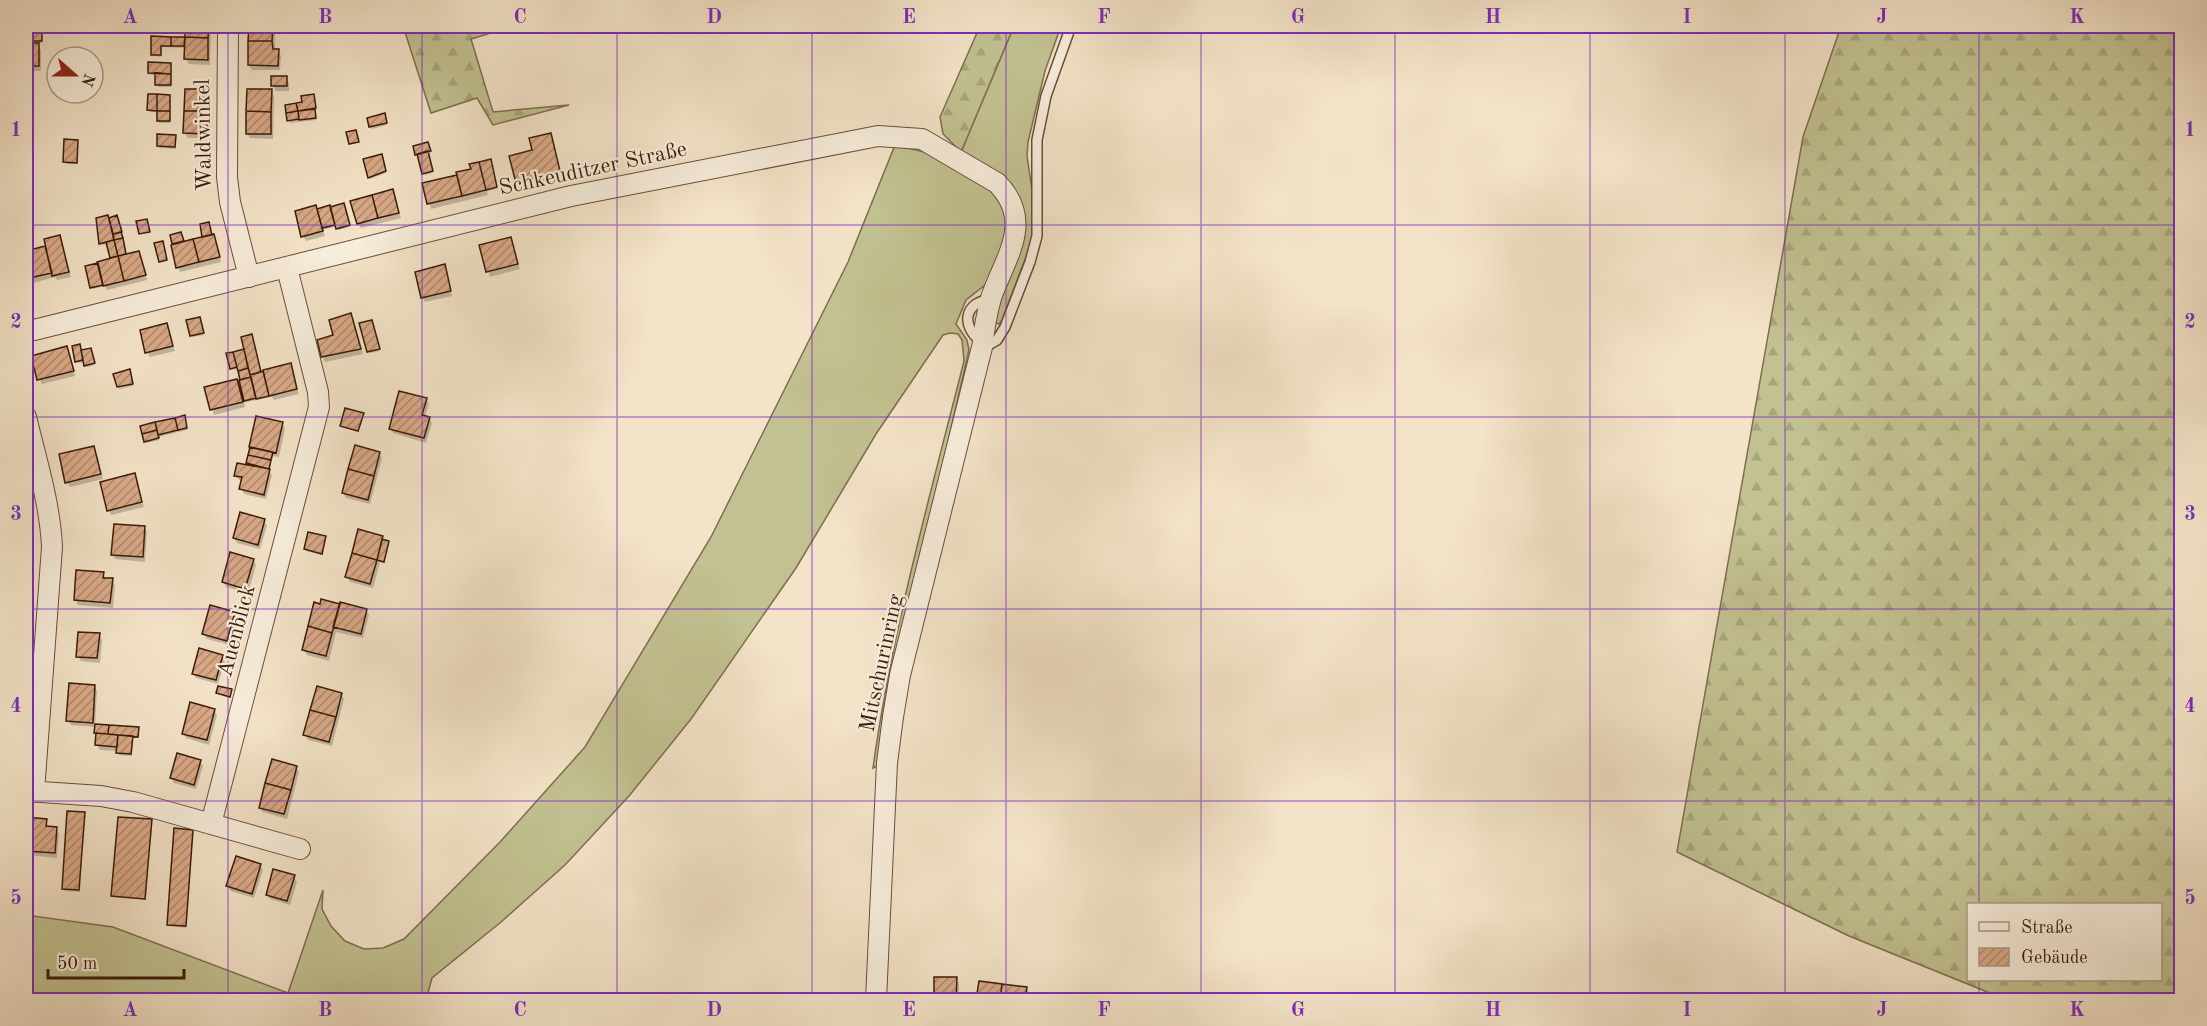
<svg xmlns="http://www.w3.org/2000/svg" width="2207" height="1026" font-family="'Old Standard TT',serif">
  <defs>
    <pattern id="forest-firs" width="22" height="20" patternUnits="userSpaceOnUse" patternTransform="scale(1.5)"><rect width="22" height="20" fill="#c2c191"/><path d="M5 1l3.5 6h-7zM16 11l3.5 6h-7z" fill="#a8a57c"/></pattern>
    <pattern id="building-hatch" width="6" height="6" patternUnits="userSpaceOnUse" patternTransform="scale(1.5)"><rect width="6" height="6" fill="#d9a987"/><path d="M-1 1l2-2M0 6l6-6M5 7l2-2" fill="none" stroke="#b1896d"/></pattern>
  </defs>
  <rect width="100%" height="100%" fill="#f3e3c8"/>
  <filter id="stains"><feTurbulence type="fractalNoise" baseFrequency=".00333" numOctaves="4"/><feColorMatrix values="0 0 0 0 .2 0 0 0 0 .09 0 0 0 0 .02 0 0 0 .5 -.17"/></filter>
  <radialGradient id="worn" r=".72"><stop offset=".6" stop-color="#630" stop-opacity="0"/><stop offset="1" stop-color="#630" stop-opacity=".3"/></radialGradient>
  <!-- grass -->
  <path fill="#c2c191" stroke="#7e6e4e" stroke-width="1.5" d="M 1014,26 L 1061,26 L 1045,71 L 1028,142 L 1027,156 L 1032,190 L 1033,235 L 1029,249 L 1002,320 L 999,324 L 993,322 L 1022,222 L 961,152 Z
    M 895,145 L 933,154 L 999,196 L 1011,223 L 989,282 L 966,300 L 956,324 L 967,340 L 969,350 L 896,669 L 880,764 L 873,768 C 892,630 930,496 964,361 L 962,340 L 958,334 L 950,333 L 943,335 L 876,434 L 796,568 L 691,719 L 629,796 L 565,865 L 501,922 L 432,978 L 426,1000 L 26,1000 L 26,915 L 113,927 L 288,993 L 323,890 L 322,909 L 331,926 L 345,941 L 364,949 L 383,948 L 404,939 L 500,842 L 585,747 L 711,537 L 848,262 Z"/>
  <!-- forest -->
  <path fill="url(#forest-firs)" stroke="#7e6e4e" stroke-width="1.5" fill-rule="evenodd" d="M 403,26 L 514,26 L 471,39 L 493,112 L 569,105 L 493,125 L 477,98 L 431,113 Z
    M 980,26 L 1014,26 L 961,152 L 943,134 L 940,117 Z
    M 1841,26 L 2181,26 L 2181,1000 L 2007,1000 L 1849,936 L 1677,852 L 1803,137 ZM 1968,904 L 2160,904 L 2160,980 L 1968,980 Z"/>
  <!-- shadow -->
  <path fill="#0003" d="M 187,26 L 211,26 L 210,65 L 189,64 L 186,59 L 186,48 L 162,47 L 161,57 L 154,56 L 153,38 L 184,38 L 186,42 Z
    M 250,26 L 275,26 L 275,51 L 278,51 L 281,56 L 280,70 L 252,70 L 249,65 Z
    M 26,33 L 41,33 L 42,36 L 42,43 L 37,43 L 41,50 L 41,71 L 26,71 L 26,44 L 28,44 Z
    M 170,64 L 171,87 L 158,87 L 157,75 L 151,75 L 150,73 Z
    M 286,78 L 289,83 L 289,91 L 276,91 L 273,86 Z
    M 207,91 L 210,96 L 209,138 L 188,138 L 185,133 Z
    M 271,91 L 274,96 L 273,139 L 250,138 L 247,133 Z
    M 169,96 L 170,123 L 159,123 L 159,112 L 150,112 L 149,110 Z
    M 314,98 L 316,120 L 290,123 L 286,106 L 304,103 Z
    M 385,117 L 387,125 L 372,129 L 370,127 Z
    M 26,126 L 27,128 L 28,146 L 26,145 Z
    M 550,134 L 562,176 L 520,187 L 517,182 L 534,151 Z
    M 175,136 L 176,149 L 159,148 L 158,146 Z
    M 77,141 L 78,164 L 66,164 L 65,162 Z
    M 429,146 L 431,153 L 428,153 L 433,173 L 425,175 L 424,173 Z
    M 383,158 L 386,173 L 370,179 L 365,160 Z
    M 491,163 L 497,189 L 487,191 L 488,195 L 431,209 L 424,184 L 458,176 Z
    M 26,167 L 31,169 L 31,179 L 26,179 Z
    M 392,191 L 401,218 L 361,228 L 358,223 Z
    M 344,207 L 350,227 L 339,230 L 337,226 L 323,230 L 325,236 L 306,241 L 303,236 L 317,210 Z
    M 117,217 L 126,256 L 139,253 L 147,280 L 107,290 L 105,286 L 93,289 L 92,287 L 112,259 L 108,244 L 102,245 L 101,243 L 109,219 Z
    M 182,235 L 184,243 L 214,236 L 221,262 L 180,272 L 178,267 L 172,236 Z
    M 60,237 L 71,277 L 57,280 L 55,277 L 33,283 L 30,278 L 26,253 L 47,247 Z
    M 510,239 L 520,269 L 490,277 L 481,246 Z
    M 444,266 L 452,296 L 425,302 L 422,297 Z
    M 351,315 L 363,354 L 325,362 L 323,357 Z
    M 200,320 L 204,335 L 192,337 L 191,335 Z
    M 372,324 L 380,351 L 370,353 L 369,351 Z
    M 167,325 L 175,351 L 150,357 L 147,352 Z
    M 251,336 L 262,373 L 290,365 L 299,394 L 274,400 L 272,397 L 246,402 L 243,397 L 245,407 L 214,415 L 206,389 L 237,381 L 242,390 L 240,372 L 255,368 L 254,365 L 233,370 L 232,368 L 246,350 Z
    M 67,348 L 75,376 L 42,384 L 39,379 Z
    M 91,351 L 95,365 L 87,367 L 85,362 L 78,363 L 81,352 Z
    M 130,373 L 133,386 L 119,389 L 118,387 Z
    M 426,399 L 429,404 L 425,417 L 429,418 L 432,423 L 426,443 L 393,433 L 390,428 Z
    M 363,414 L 359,432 L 343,427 L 342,425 Z
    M 185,419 L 187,430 L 158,437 L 159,440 L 146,443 L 145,441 Z
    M 283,424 L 285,429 L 279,457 L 273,456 L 269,471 L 272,475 L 266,499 L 244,494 L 241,488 L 243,481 L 239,480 L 236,475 L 249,466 L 247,463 Z
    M 94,448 L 103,479 L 70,487 L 67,482 Z
    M 379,453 L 382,458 L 370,504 L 346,498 L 343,492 Z
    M 134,475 L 144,507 L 111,515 L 109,510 Z
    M 264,521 L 267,526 L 260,549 L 237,543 L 234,538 Z
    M 145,528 L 147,533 L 145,562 L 115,559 L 113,554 Z
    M 382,537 L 389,544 L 384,563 L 380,562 L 373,588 L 350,582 L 347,577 Z
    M 325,538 L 323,555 L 306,551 L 305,549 Z
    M 253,560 L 256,565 L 248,593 L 226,587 L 223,582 Z
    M 103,573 L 106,579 L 112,580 L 115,585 L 113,608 L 78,605 L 75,600 Z
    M 315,604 L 366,610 L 369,615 L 363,638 L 336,632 L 329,661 L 307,655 L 304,650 Z
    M 234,614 L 237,619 L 230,645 L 207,639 L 204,634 Z
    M 99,635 L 102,640 L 100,663 L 81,661 L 78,656 Z
    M 222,656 L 225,661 L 218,684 L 196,678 L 193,673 Z
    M 94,686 L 97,691 L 95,725 L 138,729 L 139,731 L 139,738 L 133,738 L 132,756 L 119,755 L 118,751 L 100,750 L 97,745 L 96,727 L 71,725 L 68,720 Z
    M 231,690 L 231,698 L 218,693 Z
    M 341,694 L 344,699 L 332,746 L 308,740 L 305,734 Z
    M 214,710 L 217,715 L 209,745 L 186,738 L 184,733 Z
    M 200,761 L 203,766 L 196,789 L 174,783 L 171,778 Z
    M 296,767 L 299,772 L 287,819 L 263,812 L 260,807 Z
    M 84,814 L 80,892 L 65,891 L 63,889 Z
    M 26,819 L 46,820 L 49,828 L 56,829 L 59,834 L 57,858 L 26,855 Z
    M 151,821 L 146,900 L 114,897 L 112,895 Z
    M 192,831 L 186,928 L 169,926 L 168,924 Z
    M 260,865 L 263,870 L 254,898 L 231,891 L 228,886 Z
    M 294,877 L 297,882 L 290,905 L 270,899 L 267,894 Z
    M 936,978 L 956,979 L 959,984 L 959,1000 L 935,1000 Z
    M 980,983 L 1026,988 L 1029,993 L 1028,1000 L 978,1000 Z"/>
  <!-- building -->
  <path fill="url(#building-hatch)" stroke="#3b1b0a" stroke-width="1.5" d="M 185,26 L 209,26 L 208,38 L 185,37 Z
    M 249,26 L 273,26 L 272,41 L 248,41 Z
    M 26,32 L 42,32 L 42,41 L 26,41 Z
    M 151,36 L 171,37 L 171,46 L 161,46 L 161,55 L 151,55 Z
    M 171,37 L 185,37 L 184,46 L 171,46 Z
    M 185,37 L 208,38 L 208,60 L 184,59 Z
    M 248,41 L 272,41 L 273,49 L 279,49 L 278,66 L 248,65 Z
    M 26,43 L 39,43 L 39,66 L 26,66 Z
    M 148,62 L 171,63 L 171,74 L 148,73 Z
    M 155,73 L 171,74 L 171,85 L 155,85 Z
    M 271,76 L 287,76 L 287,86 L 271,86 Z
    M 185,89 L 208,89 L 207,111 L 184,111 Z
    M 247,89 L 272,89 L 271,112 L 246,111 Z
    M 148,94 L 157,94 L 157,111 L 147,110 Z
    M 157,94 L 170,95 L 170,111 L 157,111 Z
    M 314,94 L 316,108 L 298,111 L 296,103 L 302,102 L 301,96 Z
    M 296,103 L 298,111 L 286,113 L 285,105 Z
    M 315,109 L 316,118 L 299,120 L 298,111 Z
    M 157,111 L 170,111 L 170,121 L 157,121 Z
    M 184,111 L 207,111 L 207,134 L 183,133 Z
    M 246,111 L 271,112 L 271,134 L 246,134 Z
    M 298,111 L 299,119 L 287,121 L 286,113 Z
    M 385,113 L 387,123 L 369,127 L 367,118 Z
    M 356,130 L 359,142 L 349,144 L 346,132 Z
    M 551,133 L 560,171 L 516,183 L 509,156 L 532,150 L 529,138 Z
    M 157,134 L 176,135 L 175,147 L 157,146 Z
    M 64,139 L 78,140 L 77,163 L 63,162 Z
    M 428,142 L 431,151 L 415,155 L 413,146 Z
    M 428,151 L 433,171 L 422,174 L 417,154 Z
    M 382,154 L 386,171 L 368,178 L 363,159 Z
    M 491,159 L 497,187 L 486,190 L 479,162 Z
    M 479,162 L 486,190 L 462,196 L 456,172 L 471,169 L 469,164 Z
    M 26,165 L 31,165 L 30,177 L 26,177 Z
    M 457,175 L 462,196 L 427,204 L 422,183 Z
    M 393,189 L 399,213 L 378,218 L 372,195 Z
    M 372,195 L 378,218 L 357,224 L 350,201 Z
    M 344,203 L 350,225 L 336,229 L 330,207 Z
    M 316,205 L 323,231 L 301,237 L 295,211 Z
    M 330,205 L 335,225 L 322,228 L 317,209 Z
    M 108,215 L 114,240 L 99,244 L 96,218 Z
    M 117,215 L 122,232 L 113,234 L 109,218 Z
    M 147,219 L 150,232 L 139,234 L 136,221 Z
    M 209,222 L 212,235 L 202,237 L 200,224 Z
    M 121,232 L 123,238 L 114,240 L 113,234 Z
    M 181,232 L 184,241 L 172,244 L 170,235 Z
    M 214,234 L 220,257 L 199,262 L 193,239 Z
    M 60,235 L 69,272 L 52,276 L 44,239 Z
    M 511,237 L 518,264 L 486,272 L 479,245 Z
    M 123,238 L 126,254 L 118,256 L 114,240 Z
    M 193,239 L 199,262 L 176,268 L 171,245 Z
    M 114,240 L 118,256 L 110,258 L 106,242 Z
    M 163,241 L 167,260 L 159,262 L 154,243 Z
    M 45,246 L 52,273 L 29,278 L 26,264 L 26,251 Z
    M 139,251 L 146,275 L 124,281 L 118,256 Z
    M 118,256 L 124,281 L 103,286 L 97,262 Z
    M 98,263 L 103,285 L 90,288 L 85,266 Z
    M 445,264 L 451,291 L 421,298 L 415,272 Z
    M 351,313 L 361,349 L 321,357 L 317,340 L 333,335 L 329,320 Z
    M 200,317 L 204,333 L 190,336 L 186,320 Z
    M 372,320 L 380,349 L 367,352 L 359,323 Z
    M 167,323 L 173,346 L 145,353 L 140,330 Z
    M 252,334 L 261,372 L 250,375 L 241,337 Z
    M 80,344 L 83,360 L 75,362 L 72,346 Z
    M 67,346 L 74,371 L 37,380 L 31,356 Z
    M 91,348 L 95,363 L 84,366 L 81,350 Z
    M 244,349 L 248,368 L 238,371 L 233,352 Z
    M 233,352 L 237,367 L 230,369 L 226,353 Z
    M 291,363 L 297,389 L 269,396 L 263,370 Z
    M 248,368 L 251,377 L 240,380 L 238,371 Z
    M 130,369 L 133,384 L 117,387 L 113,374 Z
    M 263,371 L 269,396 L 256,399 L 250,375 Z
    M 251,377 L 256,398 L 244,401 L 239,380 Z
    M 237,379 L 243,402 L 210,410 L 204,387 Z
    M 399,391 L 427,398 L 422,415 L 430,417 L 424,438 L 389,429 Z
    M 345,408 L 364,413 L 358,431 L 340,426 Z
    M 185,415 L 187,428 L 178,430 L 175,418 Z
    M 256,416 L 283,422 L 276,453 L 249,447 Z
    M 175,418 L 178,430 L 158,435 L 155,422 Z
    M 155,422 L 157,430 L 142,434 L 140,426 Z
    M 157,430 L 159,438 L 144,442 L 142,434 Z
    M 355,445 L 380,452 L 374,476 L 348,469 Z
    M 94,446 L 101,474 L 65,483 L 59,454 Z
    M 250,447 L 273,452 L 271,460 L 248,455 Z
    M 248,455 L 271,460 L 269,469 L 246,463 Z
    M 237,463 L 270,469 L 264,495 L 239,489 L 242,477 L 234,476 Z
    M 348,469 L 374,476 L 368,500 L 342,493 Z
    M 135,473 L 142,502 L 107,511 L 100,482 Z
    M 240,512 L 265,519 L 258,545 L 233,538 Z
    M 114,524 L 145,526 L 143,557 L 111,555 Z
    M 358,529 L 383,536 L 377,560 L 352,553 Z
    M 308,532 L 326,536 L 322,554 L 304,549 Z
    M 382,539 L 389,541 L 384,562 L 377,560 Z
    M 230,552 L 254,559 L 245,589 L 222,582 Z
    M 352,553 L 377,560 L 370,584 L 345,577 Z
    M 76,570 L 104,572 L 103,578 L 113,578 L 110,603 L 74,600 Z
    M 321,599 L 340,604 L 332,633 L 308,626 L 314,602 L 320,604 Z
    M 340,602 L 367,609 L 361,634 L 333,627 Z
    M 210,605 L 235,612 L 227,641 L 202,634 Z
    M 308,626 L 332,633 L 326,656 L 302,650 Z
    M 78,632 L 100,633 L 97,658 L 76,657 Z
    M 199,648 L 223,655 L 216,680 L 192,674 Z
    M 69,683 L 95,685 L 93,723 L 66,721 Z
    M 218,686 L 232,689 L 230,697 L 216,693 Z
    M 317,686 L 342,693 L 336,717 L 310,710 Z
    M 190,702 L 215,709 L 207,740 L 182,734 Z
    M 310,710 L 336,717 L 329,742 L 303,735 Z
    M 95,724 L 109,725 L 108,734 L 94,733 Z
    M 109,725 L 139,727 L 138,737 L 108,734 Z
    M 96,733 L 118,735 L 117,747 L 95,745 Z
    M 118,735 L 133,736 L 131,754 L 116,753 Z
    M 177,753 L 201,760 L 194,785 L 170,778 Z
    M 272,759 L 297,766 L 291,790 L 265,783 Z
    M 265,783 L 291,790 L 284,814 L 259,808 Z
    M 67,811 L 85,812 L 79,890 L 62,889 Z
    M 26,817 L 47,819 L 46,826 L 57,827 L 55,853 L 26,851 Z
    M 118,817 L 152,819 L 145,899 L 111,896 Z
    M 174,828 L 193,830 L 186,926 L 167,925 Z
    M 236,856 L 261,864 L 252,894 L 226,886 Z
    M 273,869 L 295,875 L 287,901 L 266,895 Z
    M 934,977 L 957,977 L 956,1000 L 934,1000 Z
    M 979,981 L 1002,984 L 1000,1000 L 976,1000 Z
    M 1002,984 L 1027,987 L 1025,1000 L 1000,1000 Z"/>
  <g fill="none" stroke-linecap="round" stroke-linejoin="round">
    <defs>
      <path id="service" d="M 989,298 C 985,300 980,302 976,304 C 958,317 973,342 990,344 L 997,340 L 1005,327 L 1030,262 L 1037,236 L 1037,140 L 1046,96 L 1071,26"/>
      <path id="minor" d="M 228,26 L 227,177 L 230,202 L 249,277
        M 26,332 L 571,196 L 878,136 L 922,139 L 997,183 C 1035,222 1005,257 991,298 C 987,313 984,328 983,343 L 900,675 L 893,717 L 887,763 L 876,1000
        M 26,417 C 36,459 50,503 52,547 L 34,792
        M 26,791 L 101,796 L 133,802 L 300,849
        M 211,824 L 319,407 L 318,392 L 287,268"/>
    </defs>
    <!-- service casing -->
    <use href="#service" stroke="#694d3a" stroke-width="12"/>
    <!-- minor casing -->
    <use href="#minor" stroke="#694d3a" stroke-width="22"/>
    <!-- service -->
    <use href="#service" stroke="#f7eddb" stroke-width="9"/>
    <!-- minor -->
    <use href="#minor" stroke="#f7eddb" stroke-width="20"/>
  </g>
  <!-- grid -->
  <path fill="none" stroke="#7b2cbf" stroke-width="1.5" stroke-opacity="0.55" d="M 228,26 L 228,1000M 422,26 L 422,1000M 617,26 L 617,1000M 812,26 L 812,1000M 1006,26 L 1006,1000M 1201,26 L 1201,1000M 1395,26 L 1395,1000M 1590,26 L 1590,1000M 1785,26 L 1785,1000M 1979,26 L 1979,904M 26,225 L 2182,225M 26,417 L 2182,417M 26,609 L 2182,609M 26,801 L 2182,801M 1979,980 L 1979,1000"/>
  <g text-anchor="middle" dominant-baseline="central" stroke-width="4.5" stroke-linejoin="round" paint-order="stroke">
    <!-- street labels -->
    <g font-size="22" fill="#3b1b0a" stroke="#f7eddb">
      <text transform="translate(204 135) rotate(-91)">Waldwinkel</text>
      <text transform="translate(593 169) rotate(-12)">Schkeuditzer Straße</text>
      <text transform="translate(237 631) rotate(-75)">Auenblick</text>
      <text transform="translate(882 663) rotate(-78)">Mitschurinring</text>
    </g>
  </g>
  <!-- margin -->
  <rect width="2207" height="1026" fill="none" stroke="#f3e3c8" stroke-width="66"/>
  <!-- legend -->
  <rect x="1967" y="903" width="195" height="78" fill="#f7eddb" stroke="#ac9987" stroke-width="1.5"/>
  <rect x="1979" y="922" width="30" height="9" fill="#f7eddb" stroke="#ac9987" stroke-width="1.5"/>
  <text x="2021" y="933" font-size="18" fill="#3b1b0a">Straße</text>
  <rect x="1979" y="948" width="30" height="18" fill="url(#building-hatch)" stroke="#ac9987" stroke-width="1.5"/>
  <text x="2021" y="963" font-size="18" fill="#3b1b0a">Gebäude</text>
  <!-- north arrow -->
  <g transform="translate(75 75) rotate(111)"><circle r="28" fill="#f7eddb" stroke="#ac9987" stroke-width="1.5"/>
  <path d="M0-4.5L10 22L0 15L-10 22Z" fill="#8f2418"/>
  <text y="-9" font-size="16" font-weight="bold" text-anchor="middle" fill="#3b1b0a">N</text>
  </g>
  <!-- scale -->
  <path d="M48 969v9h136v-9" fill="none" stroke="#3b1b0a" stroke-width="3"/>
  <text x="57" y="969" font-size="18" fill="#3b1b0a" stroke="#f7eddb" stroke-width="4.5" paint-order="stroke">50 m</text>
  <rect x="33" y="33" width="2141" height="960" fill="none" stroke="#7b2cbf" stroke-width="2"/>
  <g font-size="20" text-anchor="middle" font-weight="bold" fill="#7b2cbf">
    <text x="130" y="23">A</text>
    <text x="325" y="23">B</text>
    <text x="520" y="23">C</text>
    <text x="714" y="23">D</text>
    <text x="909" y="23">E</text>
    <text x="1104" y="23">F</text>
    <text x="1298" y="23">G</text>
    <text x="1493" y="23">H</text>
    <text x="1687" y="23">I</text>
    <text x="1882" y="23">J</text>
    <text x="2077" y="23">K</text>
    <text x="16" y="136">1</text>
    <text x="2190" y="136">1</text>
    <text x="16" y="328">2</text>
    <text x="2190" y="328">2</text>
    <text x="16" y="520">3</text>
    <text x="2190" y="520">3</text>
    <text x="16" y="712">4</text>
    <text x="2190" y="712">4</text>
    <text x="16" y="904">5</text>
    <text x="2190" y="904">5</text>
    <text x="130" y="1016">A</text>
    <text x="325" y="1016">B</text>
    <text x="520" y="1016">C</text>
    <text x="714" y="1016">D</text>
    <text x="909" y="1016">E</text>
    <text x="1104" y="1016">F</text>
    <text x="1298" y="1016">G</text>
    <text x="1493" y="1016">H</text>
    <text x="1687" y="1016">I</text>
    <text x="1882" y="1016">J</text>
    <text x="2077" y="1016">K</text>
  </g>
  <rect width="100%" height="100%" filter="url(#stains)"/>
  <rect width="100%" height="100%" fill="url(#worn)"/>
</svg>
